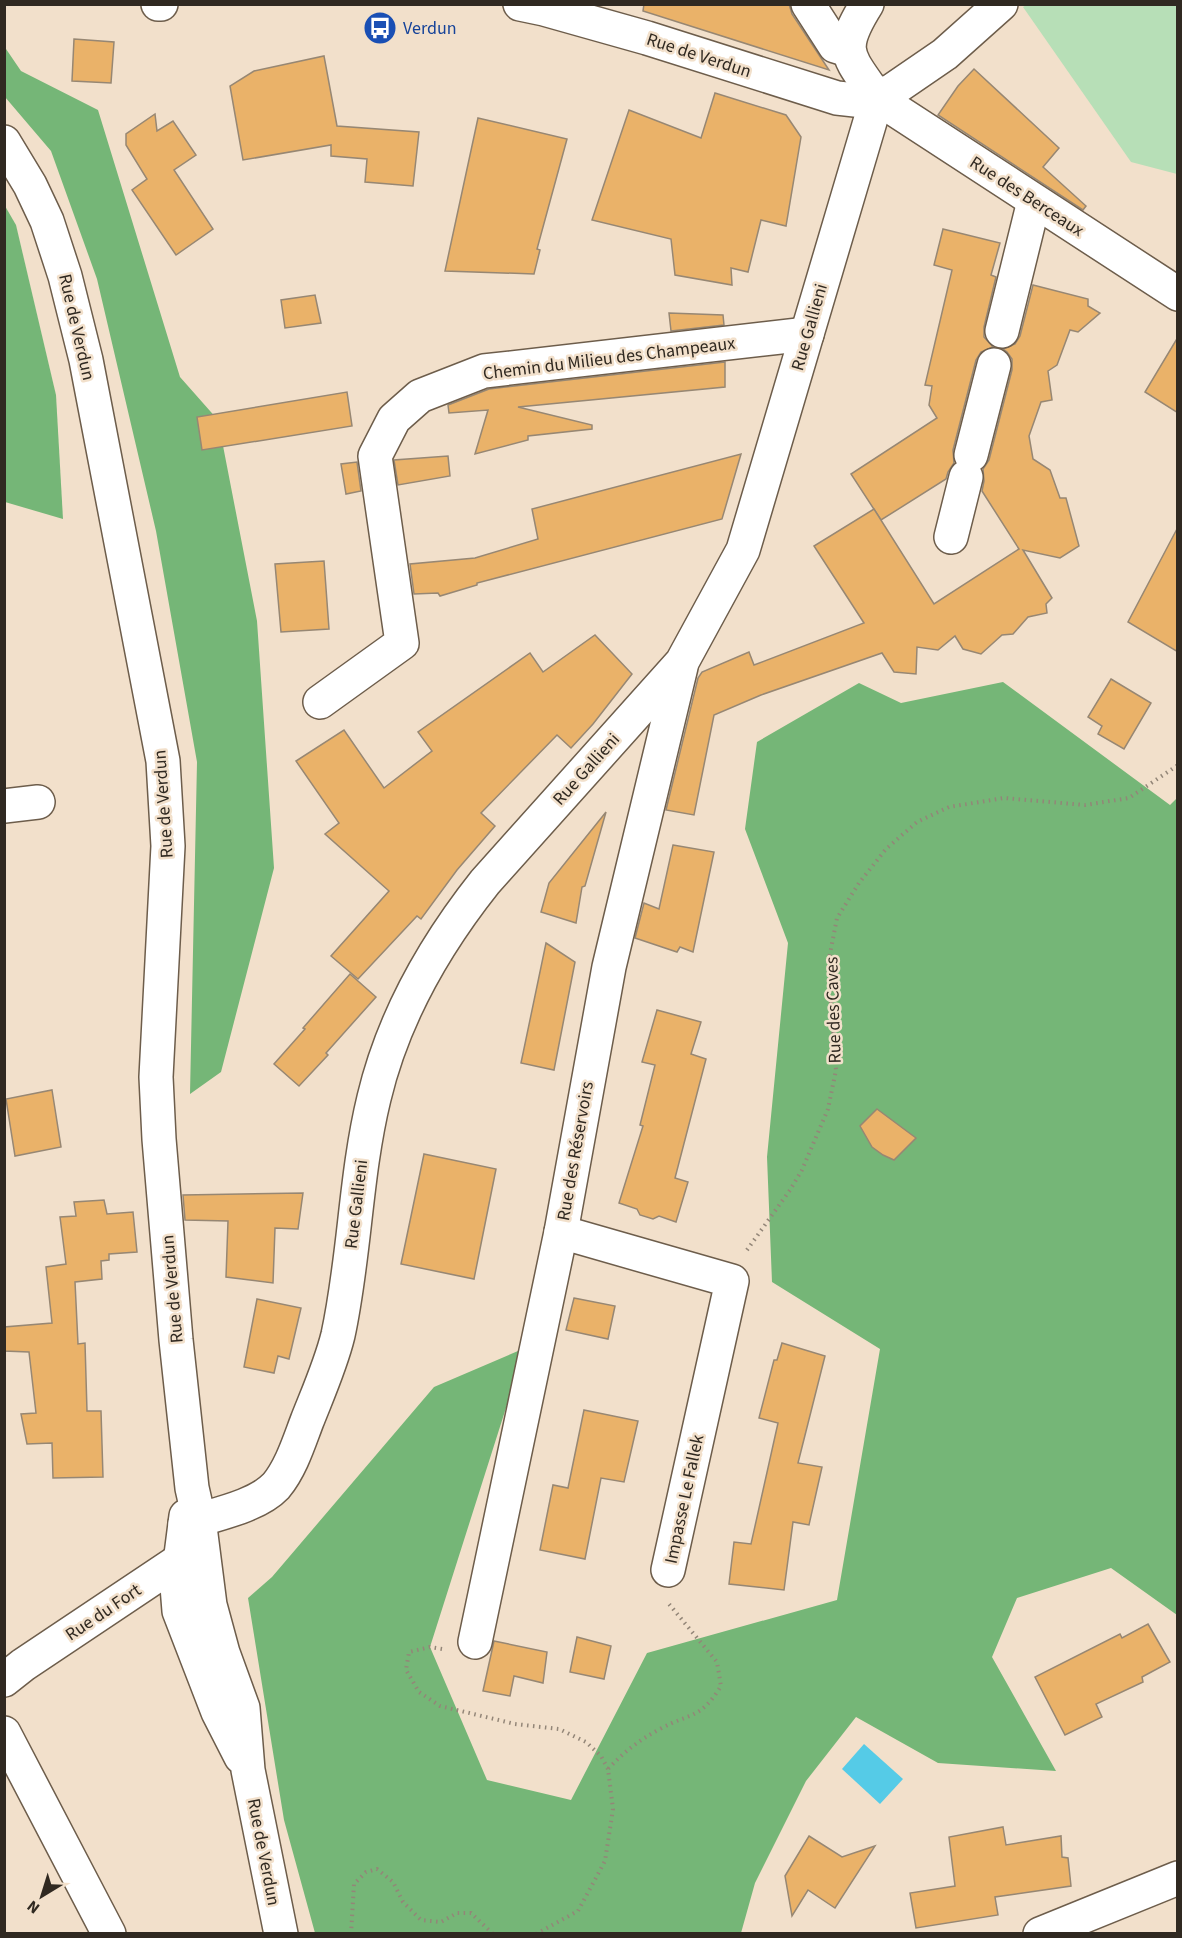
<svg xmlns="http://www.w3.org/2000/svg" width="1182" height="1938" font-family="'Source Sans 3',sans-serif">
  <rect width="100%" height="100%" fill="#f2e0cb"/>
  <polygon fill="#b7dfb7" points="1028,4 1177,5 1177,174 1131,162 1023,7"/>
  <g fill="#75b677">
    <polygon points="4,46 21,71 98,110 180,377 218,420 257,621 274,868 221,1072 190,1094 197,762 156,531 97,279 51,151 5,97"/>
    <polygon points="5,206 16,225 56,395 63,519 5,502"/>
    <polygon points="1003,682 1170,805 1177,798 1177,1615 1111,1568 1017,1598 992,1657 1056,1771 938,1763 856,1717 806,1781 755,1883 741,1933 315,1933 284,1820 248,1598 272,1577 434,1387 525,1348 430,1647 487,1780 571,1800 647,1653 837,1600 880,1349 772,1282 767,1157 788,943 745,829 757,742 859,683 901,703"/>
  </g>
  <polygon fill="#55cbe7" points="864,1744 903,1779 880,1804 842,1769"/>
  <g fill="#eab269" stroke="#978773" stroke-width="1.5">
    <polygon points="644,4 789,4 792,14 829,70 643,11"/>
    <polygon points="74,39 114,42 111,83 72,81"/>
    <polygon points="324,56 337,126 419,132 413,186 365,182 367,159 331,156 331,145 243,160 230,86 254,71"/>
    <polygon points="974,69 1059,148 1043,167 1086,206 1083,210 938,115 958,86"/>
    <polygon points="715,93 786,115 801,137 786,226 761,220 748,272 731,268 732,285 675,275 671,239 592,220 629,110 701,138"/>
    <polygon points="155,114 157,131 173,121 196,155 174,170 213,229 176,255 132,190 147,179 126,145 126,134"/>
    <polygon points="478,118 567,139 537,249 540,250 534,274 445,271"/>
    <polygon points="943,229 1000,243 991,275 996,277 984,327 984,337 993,347 981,352 976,360 953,450 954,463 948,472 946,479 881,520 851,474 937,418 929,405 932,386 925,385 952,270 934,265"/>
    <polygon points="1033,285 1088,299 1088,306 1100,313 1078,332 1070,330 1057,365 1048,371 1052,400 1041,402 1029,436 1033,459 1050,470 1060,498 1066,498 1079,546 1060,558 1023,550 1052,598 1046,604 1047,613 1028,617 1013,634 1002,635 981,654 963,649 955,636 938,650 917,647 916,674 894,672 882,653 761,695 714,715 694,815 666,810 698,678 702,672 749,652 754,665 864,623 814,546 874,509 934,604 1019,549 982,491 984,481 983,469 989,460 1012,370 1012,359 1007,352 1003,349 1015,344 1020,336"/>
    <polygon points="315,295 321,323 285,328 281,300"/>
    <polygon points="669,313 723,315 724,325 671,331"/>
    <polygon points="1178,337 1178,413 1145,392"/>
    <polygon points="725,362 725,387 518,407 592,425 592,429 528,436 528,440 475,454 488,410 449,413 448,405 489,389"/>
    <polygon points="347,392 352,426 202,450 197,417"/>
    <polygon points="741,454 722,519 477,583 477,585 440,596 438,593 414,594 410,564 475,558 538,539 532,509"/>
    <polygon points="448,456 450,476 398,485 394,460"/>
    <polygon points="357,462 361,491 346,494 341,464"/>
    <polygon points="1178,527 1178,652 1128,622"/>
    <polygon points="324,561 329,629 281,632 275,564"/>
    <polygon points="595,635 632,674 593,724 571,748 557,735 481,813 495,826 457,870 421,919 417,916 358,979 331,956 389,891 325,834 339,823 296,761 344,730 384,788 432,751 418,732 530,653 543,672"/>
    <polygon points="1111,679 1151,703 1124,749 1098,734 1102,726 1088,717"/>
    <polygon points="606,812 585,886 582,887 576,923 541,912 549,883"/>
    <polygon points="673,845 714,852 693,952 680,947 677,952 635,938 644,903 659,909"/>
    <polygon points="546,943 575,962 554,1070 521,1063"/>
    <polygon points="350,974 376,997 326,1053 328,1055 299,1086 274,1064 305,1029 303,1028"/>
    <polygon points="657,1010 701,1022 691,1054 706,1059 675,1178 688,1182 676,1222 659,1216 653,1219 640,1215 637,1209 619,1203 643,1126 640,1125 655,1065 642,1062"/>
    <polygon points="52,1090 61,1147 15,1156 6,1099"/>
    <polygon points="877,1109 916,1138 894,1160 883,1155 872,1147 860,1126"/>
    <polygon points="424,1154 496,1169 474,1279 401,1264"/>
    <polygon points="303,1193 298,1229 275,1228 273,1283 226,1277 228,1221 185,1220 183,1195"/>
    <polygon points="104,1200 107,1214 133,1212 137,1252 109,1254 109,1260 101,1261 102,1279 75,1282 78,1344 85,1343 87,1411 101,1411 103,1477 53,1478 52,1443 27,1444 21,1414 36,1413 29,1352 4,1351 4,1327 52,1323 46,1267 66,1264 60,1217 76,1216 74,1202"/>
    <polygon points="574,1298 615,1306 608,1339 566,1330"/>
    <polygon points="257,1299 301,1308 289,1359 278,1356 274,1373 244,1367"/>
    <polygon points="782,1343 825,1356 798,1463 822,1467 809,1525 793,1522 784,1590 729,1584 734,1542 751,1544 778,1423 759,1418 774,1360 777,1360"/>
    <polygon points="584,1410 638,1421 624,1482 601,1478 585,1559 540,1550 553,1485 568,1488"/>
    <polygon points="1148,1624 1170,1662 1142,1677 1143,1682 1096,1704 1102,1717 1065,1735 1035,1677 1120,1634 1122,1638"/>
    <polygon points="577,1637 611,1646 604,1679 570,1672"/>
    <polygon points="494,1641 547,1652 543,1683 514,1676 510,1696 483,1691"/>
    <polygon points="1003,1827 1006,1845 1061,1836 1062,1857 1068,1858 1071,1886 995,1897 998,1915 916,1928 910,1893 955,1886 949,1837"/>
    <polygon points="809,1836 842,1857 875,1846 835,1908 808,1890 792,1916 785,1876"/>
  </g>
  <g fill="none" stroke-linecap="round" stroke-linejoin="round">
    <g stroke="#6d5d4b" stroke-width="36">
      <g id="minor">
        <polyline points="808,4 835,46 848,50"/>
        <path d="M867 4C837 52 848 55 877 98L1178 294"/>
        <polyline points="1002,331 1034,201"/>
        <polyline points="971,455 994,365"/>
        <polyline points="951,537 966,477"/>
        <polyline points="320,702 402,643 375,456 394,419 420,396 484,371 807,334"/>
        <polyline points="4,806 38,802"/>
        <polyline points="561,1232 732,1281 668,1570"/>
        <path d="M185 1524C212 1515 256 1507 276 1486 291 1468 299 1442 307 1421 318 1393 331 1364 338 1335 355 1257 355 1176 374 1098 393 1018 435 945 485 882L682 662 743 550 877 98"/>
        <polyline points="475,1642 561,1232 609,967 681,667"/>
        <polyline points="4,1680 23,1665 198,1548"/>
        <polyline points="4,1733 109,1934"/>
        <polyline points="1040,1934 1178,1878"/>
      </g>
    </g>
    <g stroke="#6d5d4b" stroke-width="36">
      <g id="major">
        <polyline points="158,4 161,4"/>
        <polyline points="520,4 544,9 647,38 837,98 864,101 891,91 945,54 1001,4"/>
        <polyline points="4,142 30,185 47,221 65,276 86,360 163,761 168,846 156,1077 159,1139 176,1340 192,1488 199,1519 210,1605 223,1653 243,1708 248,1770 281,1934"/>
        <polyline points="186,1516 177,1586 179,1611 218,1712 241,1757"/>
      </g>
    </g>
    <g stroke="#938678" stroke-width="4" stroke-dasharray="1.5 4.5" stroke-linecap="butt">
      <polyline points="747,1250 790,1190 802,1170 828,1109 836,1070 828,964 837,918 859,883 886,849 917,822 949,807 1004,798 1085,805 1129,798 1178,765"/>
      <polyline points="442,1649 430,1647 409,1652 406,1670 419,1692 440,1706 515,1724 559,1729 586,1742 601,1756 608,1769"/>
      <polyline points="351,1934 354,1884 366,1872 377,1869 393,1882 403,1902 421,1920 441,1922 457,1913 471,1913 493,1934"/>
      <path d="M536 1934 578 1911 605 1861 613 1809 608 1769C624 1752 639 1740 660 1729 691 1712 700 1720 721 1686L717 1662 669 1604"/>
    </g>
    <use href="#minor" stroke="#fff" stroke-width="33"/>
    <use href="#major" stroke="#fff" stroke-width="33"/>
  </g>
  <defs>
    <g id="bus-disc" transform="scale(1.725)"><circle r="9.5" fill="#1a4fb4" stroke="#f2e0cb"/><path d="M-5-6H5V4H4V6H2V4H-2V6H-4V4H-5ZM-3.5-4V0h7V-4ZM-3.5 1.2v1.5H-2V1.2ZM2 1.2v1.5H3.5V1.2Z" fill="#fff"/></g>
  </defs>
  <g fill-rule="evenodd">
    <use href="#bus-disc" x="380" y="28"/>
  </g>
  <g text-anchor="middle" stroke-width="5" stroke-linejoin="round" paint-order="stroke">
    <g font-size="18" fill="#164399" stroke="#f2e0cb" text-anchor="start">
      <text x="403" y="34">Verdun</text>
    </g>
    <g font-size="18" fill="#302921" stroke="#f2e0cb">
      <text transform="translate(699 55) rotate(18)" y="6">Rue de Verdun</text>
      <text transform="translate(1027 196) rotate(33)" y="6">Rue des Berceaux</text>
      <text transform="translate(77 327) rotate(77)" y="6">Rue de Verdun</text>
      <text transform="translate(809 327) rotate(-74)" y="6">Rue Gallieni</text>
      <text transform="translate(609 358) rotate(-7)" y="6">Chemin du Milieu des Champeaux</text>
      <text transform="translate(586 769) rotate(-48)" y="6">Rue Gallieni</text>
      <text transform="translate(163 804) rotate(-94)" y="6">Rue de Verdun</text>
      <text transform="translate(833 1010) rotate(-92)" y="6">Rue des Caves</text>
      <text transform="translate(575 1151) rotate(-80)" y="6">Rue des Réservoirs</text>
      <text transform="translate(356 1204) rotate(-83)" y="6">Rue Gallieni</text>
      <text transform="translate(172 1289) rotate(-95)" y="6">Rue de Verdun</text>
      <text transform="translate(684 1499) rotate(-78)" y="6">Impasse Le Fallek</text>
      <text transform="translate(103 1612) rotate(-34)" y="6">Rue du Fort</text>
      <text transform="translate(264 1852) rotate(79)" y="6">Rue de Verdun</text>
    </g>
  </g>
  <rect width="1182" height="1938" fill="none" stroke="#302921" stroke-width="12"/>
  <g transform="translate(42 1896) rotate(218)" stroke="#f2e0cb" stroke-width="4.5" paint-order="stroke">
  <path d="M0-4.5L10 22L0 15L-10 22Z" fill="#302921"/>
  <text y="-9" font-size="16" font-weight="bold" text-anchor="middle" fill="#302921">N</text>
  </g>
</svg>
